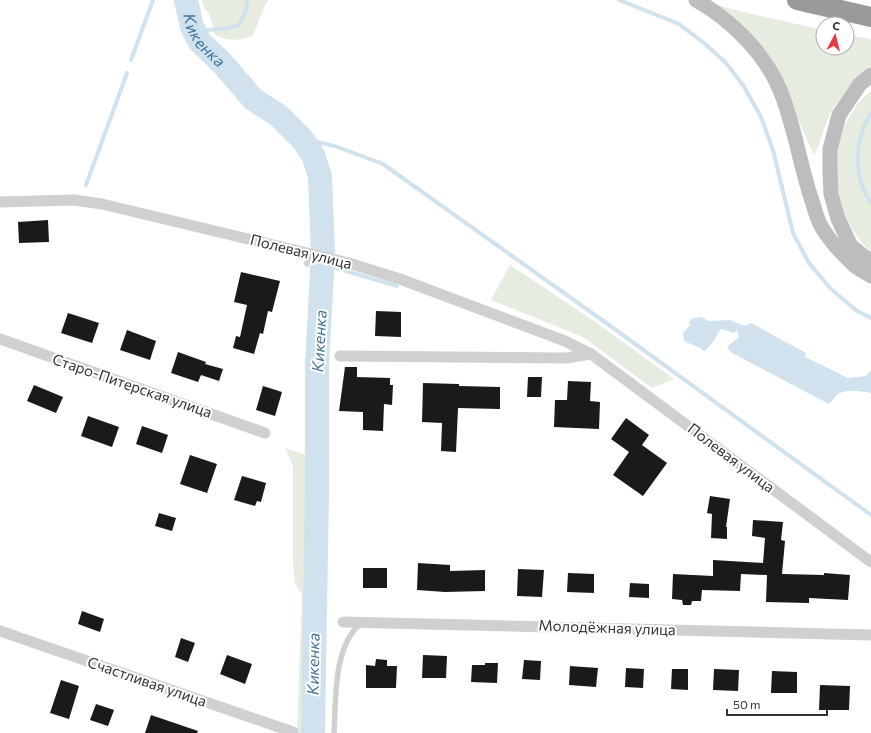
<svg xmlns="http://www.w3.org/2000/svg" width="871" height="733" font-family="Commissioner,sans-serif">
  <rect width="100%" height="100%" fill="#fff"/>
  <g fill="#e6ecdf">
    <path d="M202 0H269C261 9 259 25 252 36 239 41 227 41 215 35L209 13 204 8Z"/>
    <path d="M709 3 748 13 823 30V48H847V35L871 39V68C858 81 843 94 833 109 824 123 822 141 814 155L791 104Z"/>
    <polygon points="871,91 871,252 862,243 846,220 837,186 834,163 841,133 847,121 858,103"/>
    <polygon points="510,265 594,321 674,379 652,388 583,337 491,300"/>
    <polygon points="318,269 325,271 327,277 320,370 320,441 315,733 297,733 302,595 295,584 293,563 293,466 285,448 309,456 311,548 316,271"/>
  </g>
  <path fill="#cfe2ee" d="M701 317 709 321 730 320 744 326 751 323 806 353 805 357 848 378 866 376 871 370V393C861 391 847 389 838 394 834 397 833 401 829 404L732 353 727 347 739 337 737 330 734 333 721 329C716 336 711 347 704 351L700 348 684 341 683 333 690 325 689 323C690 317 696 318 701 317Z"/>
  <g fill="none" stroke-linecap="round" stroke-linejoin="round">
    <g stroke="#cfe2ee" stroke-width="4">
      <polyline points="619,0 679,24 704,43 726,63 743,85 761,117 773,150 793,233 809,263 830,288 857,311 871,318"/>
      <path d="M193 32C208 28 224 31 239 25L245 13 248 0"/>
      <polyline points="131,60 153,0"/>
      <path d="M871 113C854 138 853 178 871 203"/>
      <polyline points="302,139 335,146 383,164 609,325 871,515"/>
      <polyline points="86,185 127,73"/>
      <polyline points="323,264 397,286"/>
    </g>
    <path stroke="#cfe2ee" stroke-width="24" id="s1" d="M186 0 192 27 200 42 221 62 253 99 278 115 302 139 313 155 320 176 323 253 317 365V491L313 733"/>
  </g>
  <g fill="#1a1a1a">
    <polygon points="48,220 49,242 19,243 18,222"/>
    <polygon points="241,272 280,281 272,312 268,311 263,334 260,333 254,354 233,348 236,336 240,337 247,305 234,302"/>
    <polygon points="376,311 401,312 401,337 375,336"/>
    <polygon points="68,313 99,323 92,343 61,333"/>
    <polygon points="127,330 156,341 150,360 120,350"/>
    <polygon points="178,352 206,362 205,364 223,369 219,381 201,375 198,382 171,373"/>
    <polygon points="345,367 357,367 357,377 390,378 390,385 393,385 392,405 384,404 383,431 363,430 363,412 339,411"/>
    <polygon points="528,377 542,377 541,397 527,397"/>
    <polygon points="568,381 591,382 590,401 600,402 599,429 554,427 555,400 567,400"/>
    <polygon points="423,383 459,384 459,386 500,387 500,409 458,408 456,452 441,451 442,423 422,422"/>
    <polygon points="34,385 63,397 56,413 27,401"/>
    <polygon points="263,386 282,392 275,416 256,410"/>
    <polygon points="88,416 119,427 112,447 81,436"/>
    <polygon points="626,418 649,435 642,445 667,463 643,496 613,475 629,452 611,439"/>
    <polygon points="142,426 168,435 162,453 136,444"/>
    <polygon points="190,455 217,464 207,493 180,484"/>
    <polygon points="242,476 266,483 261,502 257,501 255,506 234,500"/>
    <polygon points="710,496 730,499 726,527 727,527 727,539 711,538 712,514 707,513"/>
    <polygon points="159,513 176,518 172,531 155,526"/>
    <polygon points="753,520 783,522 781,540 785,541 782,574 824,575 824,573 850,575 848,600 809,598 809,603 766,602 767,575 741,574 740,591 702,590 701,601 692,601 691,605 683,605 682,600 672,599 673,574 713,576 713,560 763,563 765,538 752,536"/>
    <polygon points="418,563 450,565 450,571 485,570 485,591 445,592 417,590"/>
    <rect x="363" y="568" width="24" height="20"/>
    <polygon points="518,569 544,570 542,597 517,596"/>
    <polygon points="568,573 594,574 594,593 567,592"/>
    <polygon points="630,583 649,584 649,598 629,597"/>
    <polygon points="82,611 104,619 100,632 78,624"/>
    <polygon points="181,638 195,643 188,662 175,657"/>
    <polygon points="227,655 252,664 245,684 220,674"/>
    <polygon points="423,655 447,656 446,678 422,678"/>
    <polygon points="376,659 387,660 387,666 397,666 396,688 366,688 366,665 375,666"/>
    <polygon points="524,660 541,661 540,680 522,679"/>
    <polygon points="485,663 498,663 497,683 471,682 472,665 485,665"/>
    <polygon points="570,666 598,668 596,687 569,685"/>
    <polygon points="626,668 644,669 643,688 625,687"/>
    <polygon points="672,669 688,669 688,690 671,689"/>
    <polygon points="714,669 739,670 738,691 713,690"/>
    <polygon points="772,671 797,672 797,693 771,693"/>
    <polygon points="61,680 79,686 69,719 50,713"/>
    <polygon points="820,685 850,686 849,710 819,710"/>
    <polygon points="96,704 114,710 108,726 90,720"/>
    <polygon points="151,715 198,731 197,733 145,733"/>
  </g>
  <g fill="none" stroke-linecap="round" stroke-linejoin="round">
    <g stroke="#d0d0d0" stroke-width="5.5">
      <polyline points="307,264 308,253"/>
      <path d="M334 733C336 700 333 646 361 623"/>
    </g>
    <g stroke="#d0d0d0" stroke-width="11">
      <polyline points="0,202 74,200 102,204 349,263 400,279 565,341 591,354 871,562"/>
      <polyline points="0,339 265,433"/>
      <polyline points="340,356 566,358 591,354"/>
      <polyline points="343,622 871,635"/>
      <polyline points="0,631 293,732"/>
    </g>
    <g stroke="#bdbdbd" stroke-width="15">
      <path d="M696 0C731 20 764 52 780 90 795 126 800 167 813 204 815 211 817 218 820 224 827 238 844 256 855 266 860 270 866 273 871 276"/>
      <polyline points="871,75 860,84 839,115 830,149 830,172 831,194 838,219 851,246 871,262"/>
    </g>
    <polyline stroke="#9a9a9a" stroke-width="20" points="797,0 871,17"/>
  </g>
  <g text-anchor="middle" stroke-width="4" stroke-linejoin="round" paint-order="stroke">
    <g font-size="15" fill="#333" stroke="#fff">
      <text transform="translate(301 252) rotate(14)" y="5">Полевая улица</text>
      <text transform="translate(132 386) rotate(19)" y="5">Старо-Питерская улица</text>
      <text transform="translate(731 458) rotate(37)" y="5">Полевая улица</text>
      <text transform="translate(607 628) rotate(2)" y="5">Молодёжная улица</text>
      <text transform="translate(147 682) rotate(19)" y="5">Счастливая улица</text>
    </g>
    <g font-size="16" font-style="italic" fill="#3f7597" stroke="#fff">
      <text dy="6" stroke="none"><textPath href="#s1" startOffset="45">Кикенка</textPath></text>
      <text transform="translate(319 341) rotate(-87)" y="6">Кикенка</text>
      <text transform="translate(313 664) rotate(-89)" y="6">Кикенка</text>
    </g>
  </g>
  <g transform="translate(835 36) rotate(7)"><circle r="19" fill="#ffffff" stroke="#adadad"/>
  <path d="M0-3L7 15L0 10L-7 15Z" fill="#e63946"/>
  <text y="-6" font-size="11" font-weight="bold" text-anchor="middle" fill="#333333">С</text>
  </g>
  <path d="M727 709v6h100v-6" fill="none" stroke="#333333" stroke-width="2"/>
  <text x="733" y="709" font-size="12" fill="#333333" stroke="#ffffff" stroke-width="3" paint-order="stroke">50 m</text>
</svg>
